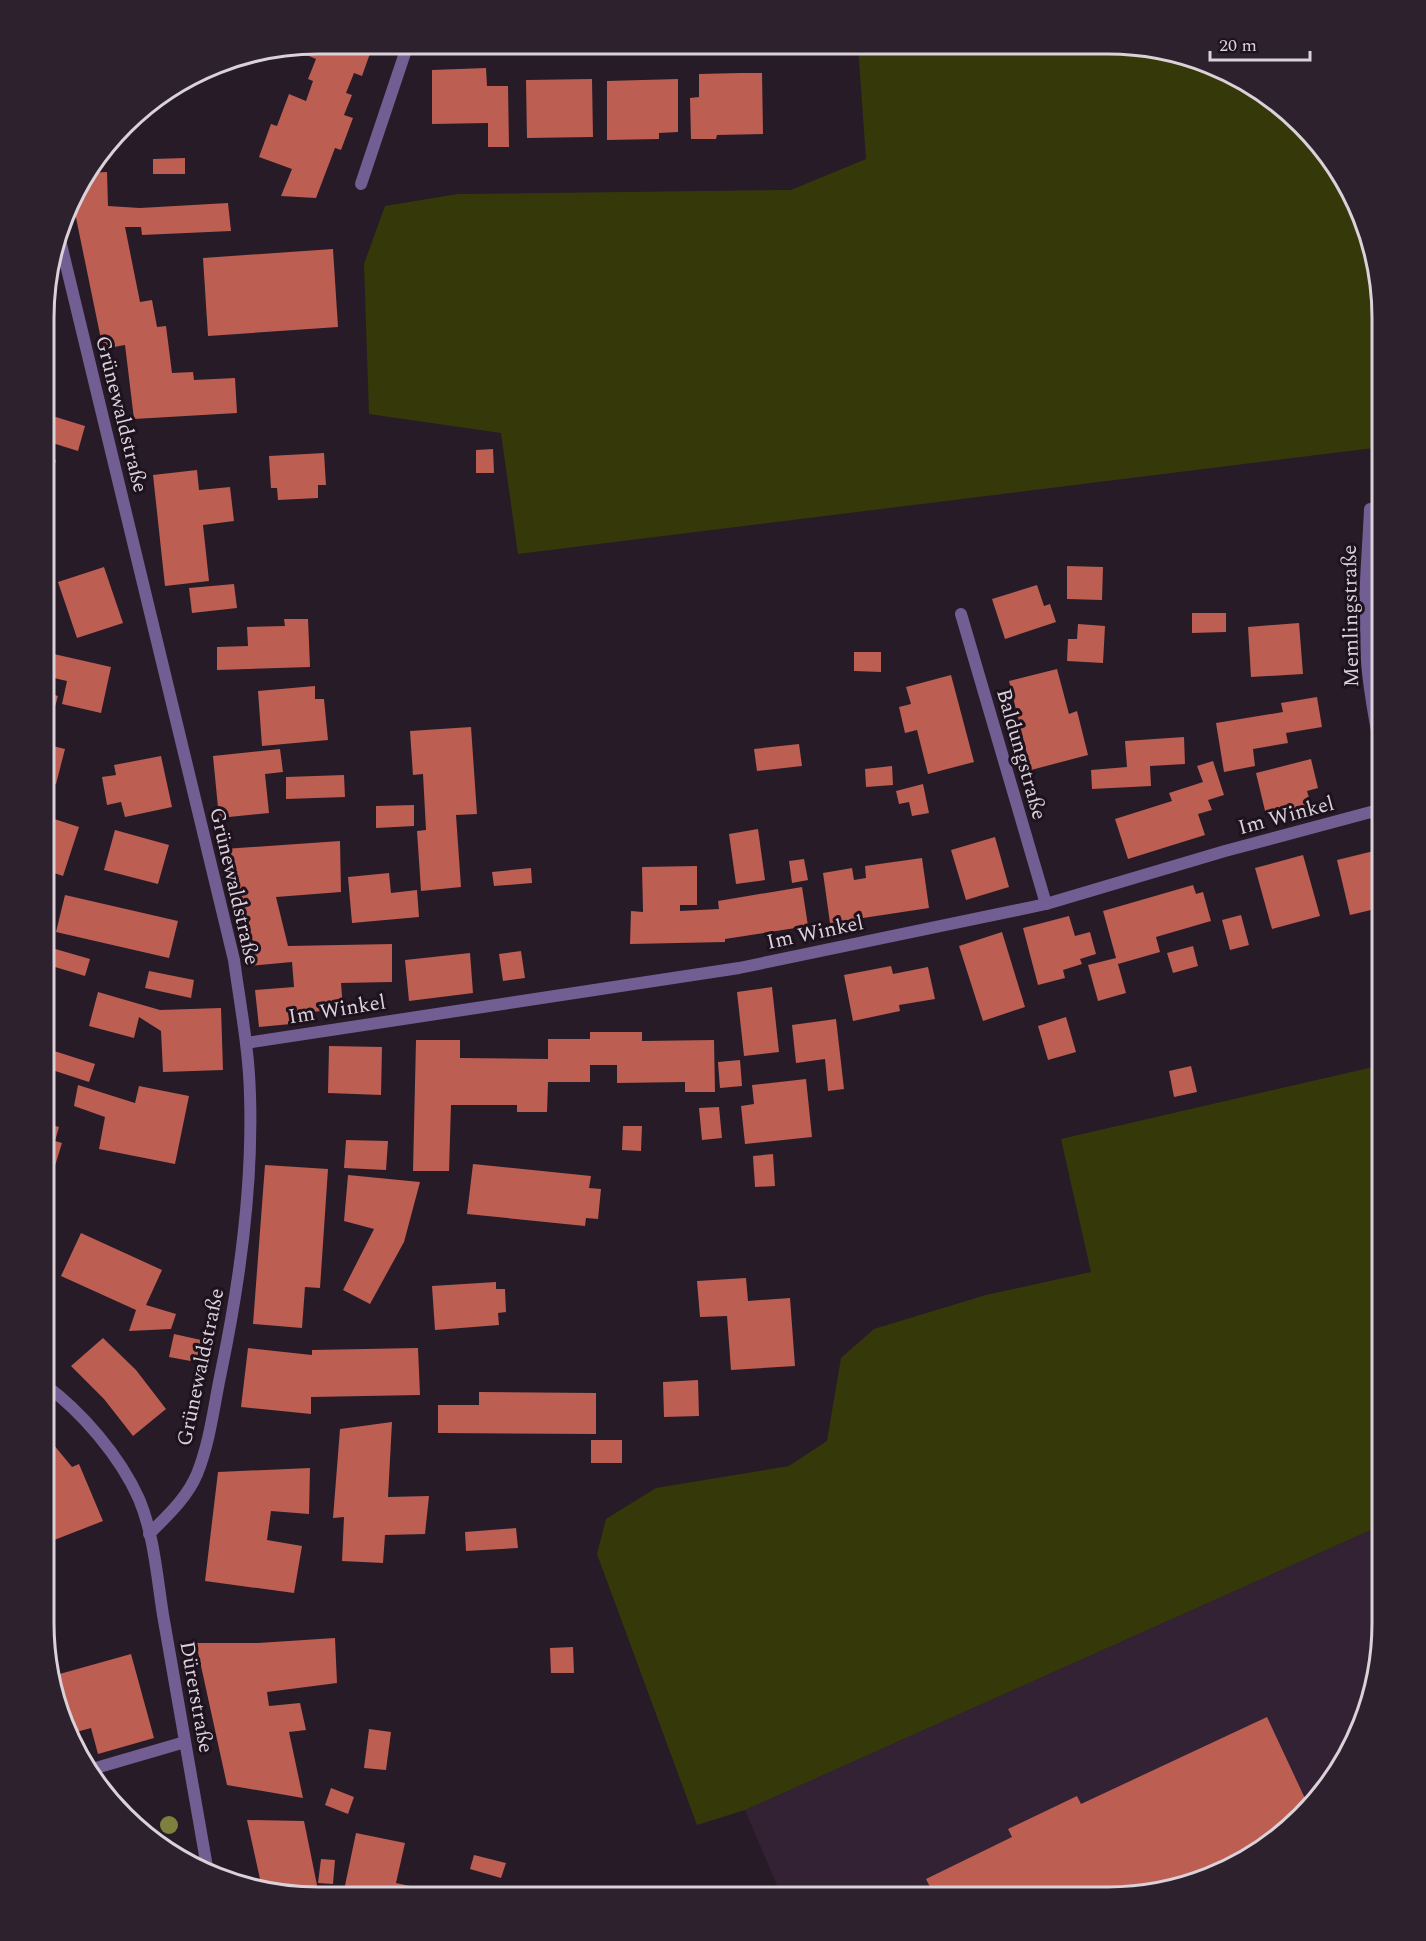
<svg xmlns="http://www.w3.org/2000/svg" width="1426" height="1941" font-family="Spectral,serif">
  <rect width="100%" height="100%" fill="#271b27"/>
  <polygon fill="#323" points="1382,1525 1382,1642 1368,1712 1336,1775 1289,1829 1230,1869 1109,1897 782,1897 745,1810"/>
  <g fill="#35390a">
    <polygon points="858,45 1145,46 1214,65 1275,100 1354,196 1382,317 1382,447 518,554 501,433 369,414 364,264 385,206 458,194 791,190 866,159"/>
    <polygon points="1382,1065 1382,1525 745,1810 697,1825 597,1554 606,1519 656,1488 789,1466 827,1441 841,1358 874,1329 986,1295 1091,1272 1061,1139"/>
  </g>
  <g fill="#bc5e52">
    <polygon points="318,44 379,44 378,47 373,45 362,76 354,73 346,93 352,95 344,115 353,118 341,150 335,148 316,198 281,196 292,169 259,157 271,124 277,126 289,94 306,101 313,81 308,79 316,59 295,50 296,47"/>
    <polygon points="486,68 487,86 508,86 509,147 488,147 488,123 432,124 432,70"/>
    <polygon points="740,73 762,73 763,134 717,135 716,139 691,139 690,98 699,97 699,74"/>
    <polygon points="592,79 593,137 527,138 526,80"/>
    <polygon points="678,79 678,132 659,133 659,139 607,140 607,81"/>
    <polygon points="185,158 185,174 153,174 153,159"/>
    <polygon points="107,172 108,206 140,208 228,203 231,231 142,235 141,227 125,227 140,302 152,300 157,327 166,326 172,373 193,372 194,380 235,378 237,413 134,419 125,345 103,349 74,208 73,200 80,181 87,173"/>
    <polygon points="333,249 338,327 208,336 203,258"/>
    <polygon points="46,414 85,426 78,451 46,441"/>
    <polygon points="493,449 494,473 476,473 476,450"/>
    <polygon points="324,453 326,485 318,485 318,498 278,500 277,488 271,488 269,456"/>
    <polygon points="46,458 56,460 46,501"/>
    <polygon points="197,470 199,490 230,487 234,521 203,525 209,581 165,586 153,475"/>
    <polygon points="1067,566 1103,567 1102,600 1067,599"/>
    <polygon points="104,567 123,623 77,638 58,582"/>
    <polygon points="234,584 237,608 192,613 189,588"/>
    <polygon points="1037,585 1044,606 1050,604 1056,622 1005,639 992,599"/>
    <polygon points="1192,613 1226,613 1226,632 1192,633"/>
    <polygon points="284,619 308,619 310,667 217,670 217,647 248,646 247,627 285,626"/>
    <polygon points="1299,623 1303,674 1251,677 1248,627"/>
    <polygon points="1078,624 1105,626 1103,663 1067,661 1068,639 1077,639"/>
    <polygon points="45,652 111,667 101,713 62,704 67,681 45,676"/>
    <polygon points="854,652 881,652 881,672 854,671"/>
    <polygon points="1057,669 1069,714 1077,711 1088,755 1031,770 1009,681"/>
    <polygon points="951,675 974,762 928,774 917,730 905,733 899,707 911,704 906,687"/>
    <polygon points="315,686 315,699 324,699 328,740 262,746 258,691"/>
    <polygon points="45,692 58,696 46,738 45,738"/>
    <polygon points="1317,697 1322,727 1286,733 1288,743 1253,749 1255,766 1224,772 1216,723 1283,712 1281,703"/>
    <polygon points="471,727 477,814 456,815 461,887 421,891 417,831 426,830 423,774 413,775 410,731"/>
    <polygon points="1184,737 1185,764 1150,766 1151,786 1092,789 1091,770 1127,767 1125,741"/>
    <polygon points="45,744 65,749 56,784 45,781"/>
    <polygon points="799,744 802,766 757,771 754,749"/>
    <polygon points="280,749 283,772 265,774 269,813 219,818 213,756"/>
    <polygon points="161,756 172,807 125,817 121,802 107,805 102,777 116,775 114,765"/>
    <polygon points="1311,759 1318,788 1307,791 1311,805 1266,815 1256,773"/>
    <polygon points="1213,761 1224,795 1208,800 1212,810 1198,814 1205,835 1128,859 1115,819 1172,801 1169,793 1203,782 1197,766"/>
    <polygon points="892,766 893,785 866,787 865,769"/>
    <polygon points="344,775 345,797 286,799 286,777"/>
    <polygon points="923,784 929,813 912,816 909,802 899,804 896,791"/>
    <polygon points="414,805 414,826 376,828 376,806"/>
    <polygon points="45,816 79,827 63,876 45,870"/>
    <polygon points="758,829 765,880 736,884 729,834"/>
    <polygon points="115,830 169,845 158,884 104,870"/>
    <polygon points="995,837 1009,887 966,900 951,850"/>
    <polygon points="340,841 341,892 276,897 288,946 392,944 392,982 341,983 343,1009 311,1012 312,1022 259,1027 255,990 294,987 292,962 248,966 225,876 224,849"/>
    <polygon points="1382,849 1382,926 1375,928 1371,910 1350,915 1337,860"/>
    <polygon points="1303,855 1320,916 1272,929 1255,868"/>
    <polygon points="922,858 929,908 830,923 823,873 852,868 854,880 866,878 865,866"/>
    <polygon points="804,859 808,880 792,883 789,861"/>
    <polygon points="697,866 697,905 680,905 680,911 719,909 718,901 802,887 808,926 725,939 725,942 630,944 631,911 643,912 642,867"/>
    <polygon points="531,868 532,883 494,886 492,872"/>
    <polygon points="389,873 391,893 417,890 419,917 352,923 348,877"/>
    <polygon points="1193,885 1196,894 1203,892 1211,921 1156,937 1160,952 1118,964 1126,993 1098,1001 1088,965 1116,958 1103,911"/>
    <polygon points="65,895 178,921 169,958 56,932"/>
    <polygon points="1241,915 1249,945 1230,950 1222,920"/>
    <polygon points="1069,916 1075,936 1090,932 1096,954 1080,959 1082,964 1063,970 1065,978 1038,985 1023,928"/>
    <polygon points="1002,932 1025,1007 983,1021 959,946"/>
    <polygon points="45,946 90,959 85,976 45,964"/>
    <polygon points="1193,946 1198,966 1173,973 1167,953"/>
    <polygon points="521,951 525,978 503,981 499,954"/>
    <polygon points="470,953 473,993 409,1001 405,960"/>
    <polygon points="891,966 893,974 928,967 935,999 899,1005 900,1011 853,1021 844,975"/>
    <polygon points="149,971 194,980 191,998 145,988"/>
    <polygon points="772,987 779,1052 744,1056 737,992"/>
    <polygon points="98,992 160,1010 221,1008 223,1070 163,1072 161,1031 139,1017 134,1038 89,1026"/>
    <polygon points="1066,1017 1076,1052 1048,1060 1038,1026"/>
    <polygon points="836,1019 844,1089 828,1091 825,1059 796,1063 792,1025"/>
    <polygon points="590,1032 642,1032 642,1041 714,1040 715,1092 685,1092 685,1082 617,1083 617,1065 590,1065 590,1082 548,1082 547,1112 517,1112 517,1105 451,1105 449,1171 413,1171 416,1040 460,1040 460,1058 548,1059 548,1039 590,1039"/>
    <polygon points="329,1046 382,1047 381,1095 328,1093"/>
    <polygon points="51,1050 95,1064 89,1082 46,1068"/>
    <polygon points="740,1060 742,1086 720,1088 718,1062"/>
    <polygon points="1191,1066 1197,1092 1174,1097 1169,1071"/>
    <polygon points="806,1079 812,1137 745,1144 741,1106 754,1104 752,1085"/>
    <polygon points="78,1085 135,1103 139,1086 189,1096 175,1164 99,1149 105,1117 74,1106"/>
    <polygon points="719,1107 722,1138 702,1140 699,1108"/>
    <polygon points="44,1123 59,1127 55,1141 62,1143 45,1198"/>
    <polygon points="623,1126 642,1126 641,1151 622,1150"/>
    <polygon points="346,1140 388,1141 386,1170 344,1168"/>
    <polygon points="773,1154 775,1186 755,1187 753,1156"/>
    <polygon points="473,1164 591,1176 589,1188 601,1189 598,1219 586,1218 585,1226 467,1214"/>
    <polygon points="265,1165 328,1169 320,1288 305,1287 302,1328 253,1324"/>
    <polygon points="348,1175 420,1182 404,1242 370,1304 343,1290 374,1229 344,1221"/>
    <polygon points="81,1233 162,1270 146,1305 176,1314 171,1329 129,1331 136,1310 61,1276"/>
    <polygon points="746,1278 748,1301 790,1298 795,1366 731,1370 727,1316 700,1317 697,1281"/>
    <polygon points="496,1282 496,1289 505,1289 506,1312 498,1313 499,1325 435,1330 432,1286"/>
    <polygon points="174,1334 201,1340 196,1362 169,1357"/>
    <polygon points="103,1338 136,1370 166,1409 133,1436 104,1399 71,1366"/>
    <polygon points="248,1348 312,1355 312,1350 418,1348 420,1395 311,1397 311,1414 241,1407"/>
    <polygon points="698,1380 699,1416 664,1417 663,1382"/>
    <polygon points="479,1392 596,1393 596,1434 438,1433 438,1405 479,1405"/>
    <polygon points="392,1422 388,1497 429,1496 425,1534 385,1535 383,1563 342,1561 344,1517 333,1518 340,1429"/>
    <polygon points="44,1433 72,1467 79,1464 103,1521 44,1544"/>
    <rect x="591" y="1440" width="31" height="23"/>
    <polygon points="310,1468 309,1514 271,1511 267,1540 302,1546 294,1593 205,1581 218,1472"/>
    <polygon points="516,1528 518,1548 466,1551 465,1532"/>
    <polygon points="335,1638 337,1683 267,1692 269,1706 300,1703 306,1730 289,1732 303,1798 227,1785 196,1643 258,1643"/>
    <polygon points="573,1647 574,1673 551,1673 550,1648"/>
    <polygon points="131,1654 154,1738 98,1754 91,1728 69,1734 56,1675"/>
    <polygon points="1267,1717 1309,1807 1289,1829 1244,1860 1219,1872 1109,1897 935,1897 926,1879 1012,1837 1008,1829 1077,1796 1081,1804"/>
    <polygon points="369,1729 391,1732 386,1770 364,1768"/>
    <polygon points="331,1788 354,1797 348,1814 325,1805"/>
    <polygon points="247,1820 304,1821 319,1895 282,1895 262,1888"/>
    <polygon points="356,1833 405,1843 396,1883 419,1888 417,1896 343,1895"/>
    <polygon points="474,1855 506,1863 501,1878 470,1869"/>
    <polygon points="321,1859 335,1860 333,1884 318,1883"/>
  </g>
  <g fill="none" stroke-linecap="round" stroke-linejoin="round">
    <g stroke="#725e92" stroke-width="12">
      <polyline points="361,184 408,44"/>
      <path d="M60 240 234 960C240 1004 249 1050 250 1095 253 1188 240 1281 221 1372 214 1405 210 1442 197 1474 187 1498 167 1516 149 1534"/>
      <path d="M1370 509C1368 555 1363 602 1366 648 1368 685 1375 721 1382 757"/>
      <polyline points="961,614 1046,904"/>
      <polyline points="246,1043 739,968 1046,904 1225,851 1382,809"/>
      <path d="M44 1384C81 1411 120 1456 139 1499 154 1535 157 1577 163 1615 178 1699 192 1783 207 1867"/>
      <polyline points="89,1770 185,1742"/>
    </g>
  </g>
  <circle fill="#7e803e" cx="169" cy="1825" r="9"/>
  <g text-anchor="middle" stroke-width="6" stroke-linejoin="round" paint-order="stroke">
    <g font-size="21" fill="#dad1d9" stroke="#1d121d">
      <text transform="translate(122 414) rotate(76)" y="7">Grünewaldstraße</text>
      <text transform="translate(1350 616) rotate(-91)" y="7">Memlingstraße</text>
      <text transform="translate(1022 754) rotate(74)" y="7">Baldungstraße</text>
      <text transform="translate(1286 815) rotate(-15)" y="7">Im Winkel</text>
      <text transform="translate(235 886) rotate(77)" y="7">Grünewaldstraße</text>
      <text transform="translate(815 932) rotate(-12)" y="7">Im Winkel</text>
      <text transform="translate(337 1009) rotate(-9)" y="7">Im Winkel</text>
      <text transform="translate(200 1367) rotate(-78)" y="7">Grünewaldstraße</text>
      <text transform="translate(197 1697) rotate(80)" y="7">Dürerstraße</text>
    </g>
  </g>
  <path d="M0 0H1426V1941H0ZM318 54H1108A264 264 0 0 1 1372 318V1623A264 264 0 0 1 1108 1887H318A264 264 0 0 1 54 1623V318A264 264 0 0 1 318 54Z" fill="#2c212c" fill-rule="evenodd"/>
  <path fill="none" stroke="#dad1d9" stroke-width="3" d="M318 54H1108A264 264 0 0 1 1372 318V1623A264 264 0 0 1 1108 1887H318A264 264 0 0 1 54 1623V318A264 264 0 0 1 318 54Z"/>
  <path d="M1210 51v9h100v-9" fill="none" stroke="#dad1d9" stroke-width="3"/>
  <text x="1219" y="51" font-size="18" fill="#dad1d9" stroke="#1d121d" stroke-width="4.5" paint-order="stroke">20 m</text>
</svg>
